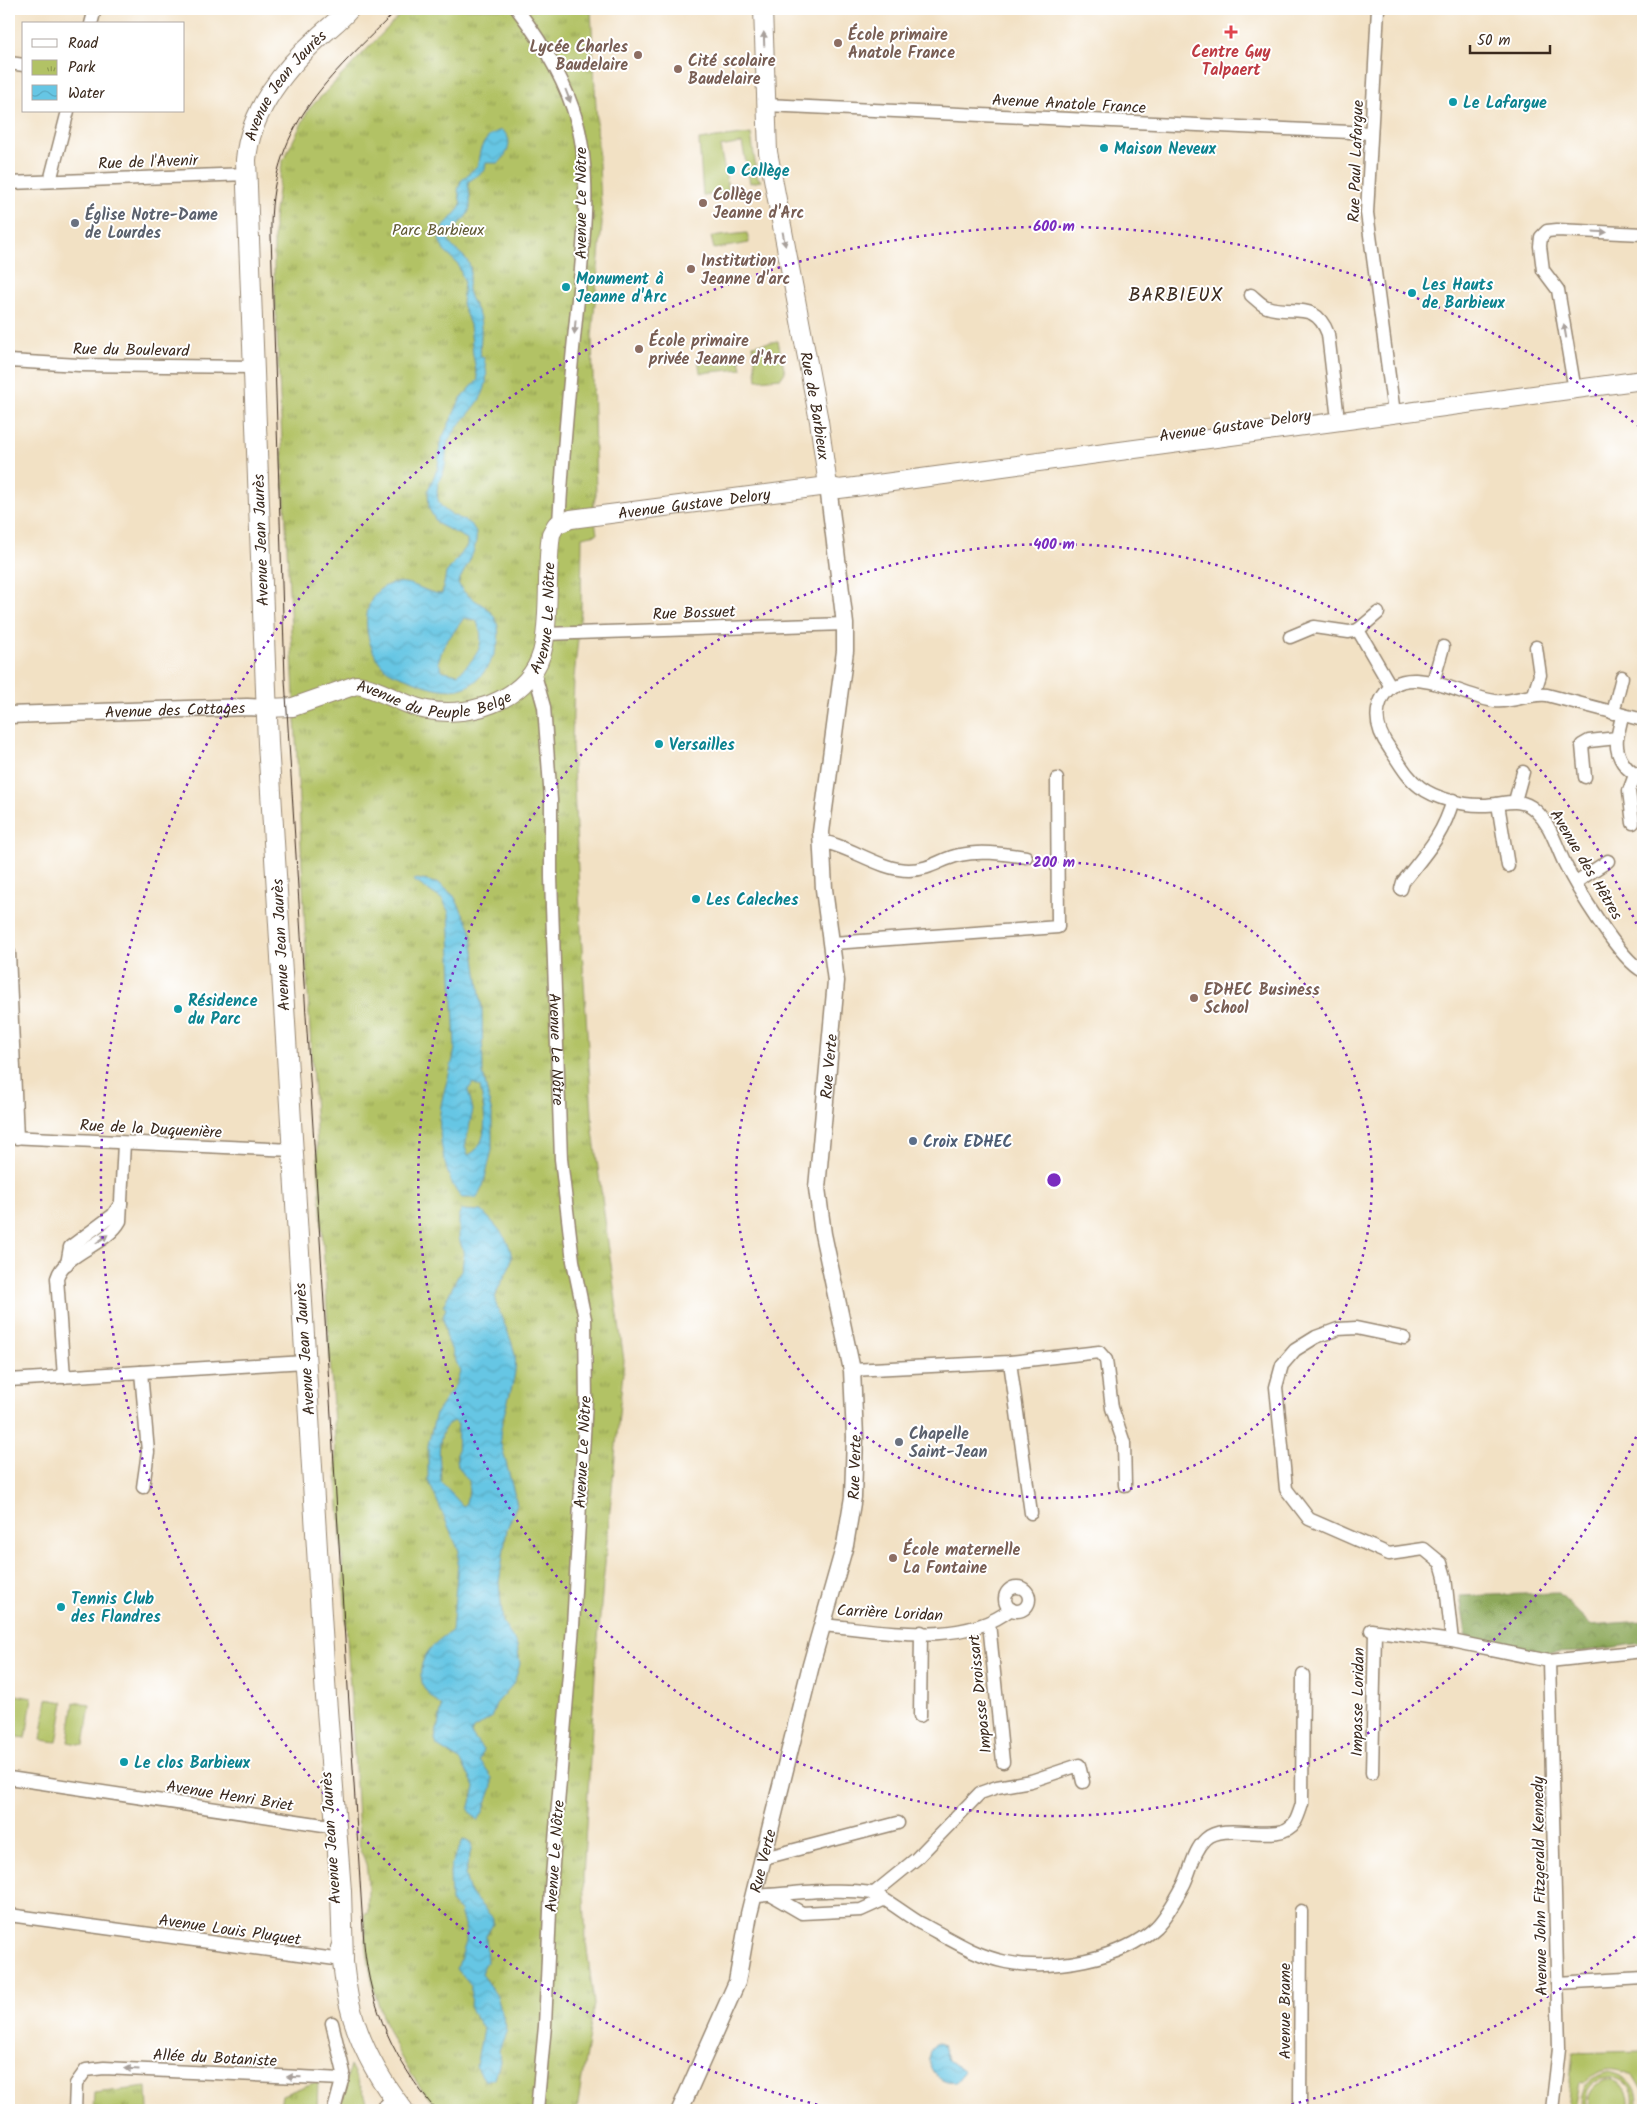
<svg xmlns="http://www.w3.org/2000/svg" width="1652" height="2119" font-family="Kalam,sans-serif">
  <defs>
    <pattern id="forest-crowns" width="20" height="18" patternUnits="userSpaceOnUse" patternTransform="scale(1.25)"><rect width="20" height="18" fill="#8da85a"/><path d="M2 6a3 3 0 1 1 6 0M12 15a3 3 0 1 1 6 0" fill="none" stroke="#74894a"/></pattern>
    <pattern id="park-tufts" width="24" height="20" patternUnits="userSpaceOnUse" patternTransform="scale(1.25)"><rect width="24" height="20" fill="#b2c265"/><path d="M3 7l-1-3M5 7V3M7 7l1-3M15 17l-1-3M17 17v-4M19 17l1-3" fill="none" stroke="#929e53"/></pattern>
    <pattern id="water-waves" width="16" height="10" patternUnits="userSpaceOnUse" patternTransform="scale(1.25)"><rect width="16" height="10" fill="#66c6e4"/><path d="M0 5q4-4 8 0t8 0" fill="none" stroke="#59aac3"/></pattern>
  </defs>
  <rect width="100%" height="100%" fill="#fff"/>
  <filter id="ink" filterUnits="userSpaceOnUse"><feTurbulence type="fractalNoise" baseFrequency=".02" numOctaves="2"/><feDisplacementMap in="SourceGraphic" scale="10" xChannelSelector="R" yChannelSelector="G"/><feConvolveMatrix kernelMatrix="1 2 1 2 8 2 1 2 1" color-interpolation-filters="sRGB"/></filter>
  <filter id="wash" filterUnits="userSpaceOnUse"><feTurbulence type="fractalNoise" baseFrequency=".0096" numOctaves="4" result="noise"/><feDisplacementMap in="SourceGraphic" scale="20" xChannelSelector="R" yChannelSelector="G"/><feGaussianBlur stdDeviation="1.12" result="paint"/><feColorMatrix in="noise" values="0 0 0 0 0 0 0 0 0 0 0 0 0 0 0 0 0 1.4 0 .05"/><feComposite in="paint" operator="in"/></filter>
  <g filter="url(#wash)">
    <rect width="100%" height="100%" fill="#f2e1c4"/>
    <g fill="#b2c265" stroke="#767642">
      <polygon points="751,134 757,176 761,181 750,183 742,143 720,147 729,192 703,196 699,140"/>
      <polygon points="747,233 749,243 714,249 711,237"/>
      <polygon points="778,341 785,372 781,378 757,380 753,345"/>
      <polygon points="738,349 742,369 700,373 698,356"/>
      <polygon points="16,1695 32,1698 26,1738 10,1736"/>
      <polygon points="47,1699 64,1702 57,1742 41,1740"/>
      <polygon points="74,1702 90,1705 84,1745 68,1742"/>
      <path d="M1643 2051V2090L1634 2075C1611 2068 1601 2065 1583 2084L1579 2083 1574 2110H1567L1573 2053Z"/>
      <polygon points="350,2066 365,2095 369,2110 338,2110"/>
      <path d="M1608 2072C1628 2076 1642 2089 1637 2110H1632C1648 2070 1574 2065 1586 2110H1581C1577 2090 1589 2076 1608 2072Z"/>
      <path d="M1605 2080C1622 2080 1634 2093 1629 2110H1589C1584 2096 1592 2085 1605 2080Z"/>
    </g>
    <polygon fill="url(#forest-crowns)" stroke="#64693c" points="1558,1593 1591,1625 1643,1621 1643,1643 1579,1652 1533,1654 1467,1640 1460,1596"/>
    <g fill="url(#park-tufts)" stroke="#767642">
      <path d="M406 9H591L602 223 592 337 596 494 593 507 597 534 582 537 581 610 574 677 572 746 581 932 593 1131 624 1361 596 1659 583 1876 586 1941 594 2004 577 2110H439C387 2052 367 1989 364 1913L368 1912C367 1895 371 1865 360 1851L309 1014 274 271V219L282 163 309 109Z"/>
      <polygon points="318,2081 317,2110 279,2110 282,2095"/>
      <polygon points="147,2087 148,2110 93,2110 94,2093"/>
    </g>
    <g fill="url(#water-waves)" stroke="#507881" fill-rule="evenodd">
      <path d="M501 130C515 138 508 154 499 163H486L485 170 468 182C469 193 473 206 467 215 461 224 452 227 448 238 450 250 465 253 469 264 473 274 467 281 468 290 470 301 478 309 480 319 483 333 479 345 481 358L483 356C497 398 467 409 449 440 445 448 447 458 445 466 444 473 439 478 438 484 430 526 481 510 476 541 474 556 464 570 458 583 466 602 491 602 497 623 502 640 495 655 486 669 466 700 436 690 408 679 401 676 389 673 384 667 362 646 356 590 395 583 413 580 426 594 442 594L446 573 467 546V539L438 524 429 509 428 490 438 467 440 443 461 398 478 380 473 355 470 325 462 304 464 281 458 264 444 251 439 240 443 227 459 209 461 204 458 190 461 181 478 165C479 148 484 136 501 130ZM464 618 476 620C488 644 476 658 458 674L443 671 438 662 444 645Z"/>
      <path d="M418 879 440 884 454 896 471 929 482 1009 483 1073 492 1114V1150L483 1186 477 1198H462C445 1182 438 1136 440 1113 442 1091 452 1070 455 1048L449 913 443 900 413 880ZM473 1083 480 1087C484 1107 492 1145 468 1155L465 1147 473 1110 468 1090Z"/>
      <path d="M462 1210 482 1211C494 1224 517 1244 510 1265 506 1277 496 1287 495 1301 501 1319 512 1337 515 1356 519 1380 500 1414 500 1440L517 1504 507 1529 499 1583 503 1623 517 1645 520 1664 514 1683 496 1704 491 1718 473 1729 471 1734 483 1750 480 1761 492 1778V1787L483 1812 478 1821 469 1810 475 1787 461 1761 437 1746 435 1739 442 1707C435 1700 424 1692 422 1682 416 1658 434 1642 452 1631L459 1551 428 1480V1445L436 1413 456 1384 460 1371 447 1339 443 1317 446 1308 443 1306 462 1268 464 1253 459 1239V1214ZM453 1421 458 1424 457 1459 458 1466 468 1481 469 1493 465 1505 463 1506 441 1482C441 1464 433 1431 453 1421Z"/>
      <polygon points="463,1840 468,1841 472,1846 465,1875 470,1893 493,1918 493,1924 486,1936 487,1962 481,1974 497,1996 507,2030 499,2050 500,2062 495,2078 485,2081 476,2066 483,2029 470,2009 471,1986 457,1969 466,1942 466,1932 460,1911 451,1902 450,1872 451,1865"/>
      <path d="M937 2043 944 2046 948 2060 964 2072 956 2082C935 2087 918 2055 937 2043Z"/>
    </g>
  </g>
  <g filter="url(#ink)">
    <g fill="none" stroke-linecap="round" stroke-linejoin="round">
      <g stroke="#968671" stroke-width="15">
        <g id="minor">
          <path d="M517 9C542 42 566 82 577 122 593 182 582 257 576 319 569 387 563 455 559 523"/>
          <polyline points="1378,9 1367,213 1394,413"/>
          <polyline points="91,24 95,9"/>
          <polyline points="9,63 24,65"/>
          <polyline points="766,105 1371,133"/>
          <polyline points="50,181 68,111"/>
          <polyline points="9,183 247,174"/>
          <path d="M1251 295C1256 299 1261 305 1267 307 1292 316 1315 299 1328 334L1337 411"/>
          <polyline points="9,361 79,365 253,367"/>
          <polyline points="1573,379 1558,290 1543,270 1540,246 1541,237 1547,231 1557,230 1643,234"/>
          <polyline points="1358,630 1378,613"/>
          <polyline points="545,634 845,624"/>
          <polyline points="1290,637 1314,627 1349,632 1358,630 1391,687"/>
          <path id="s1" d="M534 671 544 707 551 800V878L561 1159 573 1261 585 1319 586 1401 573 1626 551 1888 545 2026 537 2110"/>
          <polyline points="1433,682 1443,647"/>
          <polyline points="1534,694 1540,675 1536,647"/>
          <polyline points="1613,713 1622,677"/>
          <path d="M1643 720 1547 695C1529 693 1513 703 1495 701 1463 698 1402 656 1381 700 1373 718 1379 734 1390 749 1399 762 1407 778 1420 787 1436 799 1462 805 1481 805 1501 806 1519 795 1535 810 1551 825 1555 843 1564 862 1576 887 1620 960 1643 971"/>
          <path d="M1617 738C1615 756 1626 773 1643 777"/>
          <polyline points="1585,777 1582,745 1589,741 1617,738 1622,716"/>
          <polyline points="1515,801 1523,772"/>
          <polyline points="1498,804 1508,866"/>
          <polyline points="1633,823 1629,791 1635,775"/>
          <path d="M821 841C850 846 880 870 909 870 931 870 942 858 960 855 981 850 1005 854 1026 857"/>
          <polyline points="1576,882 1608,861"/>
          <path d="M1401 889 1403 882C1425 854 1443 836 1453 800"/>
          <polyline points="833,943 1058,927 1057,779"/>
          <polyline points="9,953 17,1138"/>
          <polyline points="9,1137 292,1150"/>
          <polyline points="67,1264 70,1247 113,1215 121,1203"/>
          <polyline points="1404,1338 1356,1328 1338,1329 1316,1337 1295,1350 1282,1365 1276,1387 1282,1446 1286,1489 1309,1519 1389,1554 1424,1549 1441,1563 1445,1577 1452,1641"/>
          <polyline points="1010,1362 1031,1513"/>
          <polyline points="852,1370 1010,1362 1099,1352 1106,1360 1112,1408 1124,1443 1125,1485"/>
          <polyline points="141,1372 148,1452 143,1487"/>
          <path d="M64 1377 57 1278C64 1253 107 1245 120 1221L124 1143"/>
          <polyline points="9,1380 305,1362"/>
          <circle cx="1017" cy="1599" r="12"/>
          <polyline points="989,1623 1003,1762"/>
          <path d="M823 1625C880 1630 963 1648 1011 1609"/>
          <polyline points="1371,1630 1452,1641 1549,1661 1643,1651"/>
          <polyline points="1549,1661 1559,2048 1552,2110"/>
          <polyline points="920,1716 921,1632"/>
          <polyline points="1372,1773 1375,1632"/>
          <polyline points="9,1778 337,1827"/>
          <polyline points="764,1858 898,1823"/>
          <polyline points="873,1894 916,1859 980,1793 997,1787 1031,1781 1079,1765 1083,1782"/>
          <polyline points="771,1895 802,1913 861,1910 883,1900"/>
          <path d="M754 1896C791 1894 836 1887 872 1893 881 1895 909 1917 920 1923 947 1937 975 1956 1006 1962 1051 1971 1121 1960 1156 1927 1166 1917 1176 1899 1183 1886 1191 1871 1193 1851 1206 1839 1226 1820 1280 1846 1295 1822 1298 1817 1300 1810 1302 1804L1303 1675"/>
          <polyline points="9,1915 343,1960"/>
          <polyline points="1557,1983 1643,1978"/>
          <polyline points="332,2023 344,2073 334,2110"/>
          <polyline points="75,2110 76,2084 86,2070 104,2068 343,2079"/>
          <polyline points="380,2110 394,2098"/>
          <polyline points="1300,2110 1301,1911"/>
        </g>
      </g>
      <g stroke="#968671" stroke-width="19">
        <g id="tertiary">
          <path id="s2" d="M9 715 247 707 266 708"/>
          <path id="s3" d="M680 2110 737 1982 749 1914 811 1665 845 1545 853 1497 855 1437 852 1370 823 1234 817 1188 836 981 824 889 821 832 845 651V624L828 486"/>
        </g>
      </g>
      <g stroke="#968671" stroke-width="20">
        <g id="secondary">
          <path id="s4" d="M763 9 768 152 819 421 828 486"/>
          <path id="s5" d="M266 708 293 707 356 685C377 687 404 706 427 710 474 719 535 697 544 644 550 608 546 570 551 534L556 525 571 519 828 486 839 489 855 487 1643 380"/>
        </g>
      </g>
      <g stroke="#968671" stroke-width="22">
        <g id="primary">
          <path d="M341 1948C344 1966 345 1985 349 2002 358 2042 378 2078 403 2110"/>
          <path id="s6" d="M343 1960 341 1891 326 1697 268 743 246 160C250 110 285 68 321 35 331 26 341 19 349 9"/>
        </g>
      </g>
      <use href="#minor" stroke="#fff" stroke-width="12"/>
      <use href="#tertiary" stroke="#fff" stroke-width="16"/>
      <use href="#secondary" stroke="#fff" stroke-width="18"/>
      <use href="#primary" stroke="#fff" stroke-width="20"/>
      <path stroke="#3b2a1e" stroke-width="1" d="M398 9C327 80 269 126 271 235L285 679 364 1944C370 2008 395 2062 436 2110"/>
    </g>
    <defs><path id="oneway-solid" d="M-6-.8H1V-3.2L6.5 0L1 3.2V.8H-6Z" transform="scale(1.25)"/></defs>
    <g fill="#a79f9a">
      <use href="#oneway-solid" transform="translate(764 39) rotate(-92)"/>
      <use href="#oneway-solid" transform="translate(568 96) rotate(69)"/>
      <use href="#oneway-solid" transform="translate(1600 232) rotate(3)"/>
      <use href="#oneway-solid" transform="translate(784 239) rotate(79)"/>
      <use href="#oneway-solid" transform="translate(575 327) rotate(95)"/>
      <use href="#oneway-solid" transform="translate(1565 331) rotate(-100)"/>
      <use href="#oneway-solid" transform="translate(102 1239) rotate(-36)"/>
      <use href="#oneway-solid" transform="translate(132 2069) rotate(-177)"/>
      <use href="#oneway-solid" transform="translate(294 2077) rotate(-178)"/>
    </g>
  </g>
  <g fill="none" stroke="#7b2cbf" stroke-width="2.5" stroke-dasharray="2.5 5">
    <circle cx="1054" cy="1180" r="318"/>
    <path d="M1642 1423A636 636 0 1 1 1642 937"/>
    <path d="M1641 1932A954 954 0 0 1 1269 2110M839 2110A954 954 0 1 1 1641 428"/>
  </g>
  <path fill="#e0444e" stroke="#fff" stroke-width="2" d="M1228.5 24.5h5v5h5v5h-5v5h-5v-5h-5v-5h5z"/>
  <g fill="#8d6e63" stroke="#fff" stroke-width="2">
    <circle cx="838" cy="43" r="5"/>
    <circle cx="638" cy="55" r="5"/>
    <circle cx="678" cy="69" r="5"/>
    <circle cx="703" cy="203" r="5"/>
    <circle cx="691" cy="269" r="5"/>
    <circle cx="639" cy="349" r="5"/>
    <circle cx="1194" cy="998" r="5"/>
    <circle cx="893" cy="1558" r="5"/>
  </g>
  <g fill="#0f9aa8" stroke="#fff" stroke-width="2">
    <circle cx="1453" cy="102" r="5"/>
    <circle cx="1104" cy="148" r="5"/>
    <circle cx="731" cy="170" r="5"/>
    <circle cx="566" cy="287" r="5"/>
    <circle cx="1412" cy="293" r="5"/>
    <circle cx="659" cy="744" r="5"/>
    <circle cx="696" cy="899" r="5"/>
    <circle cx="178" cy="1009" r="5"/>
    <circle cx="61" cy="1607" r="5"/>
    <circle cx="124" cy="1762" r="5"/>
  </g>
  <g fill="#6b7280" stroke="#fff" stroke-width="2">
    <circle cx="75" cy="223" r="5"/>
    <circle cx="899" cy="1442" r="5"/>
  </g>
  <circle fill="#5c6f8a" stroke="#fff" stroke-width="2" cx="913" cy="1141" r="5"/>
  <g text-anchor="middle" stroke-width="4" stroke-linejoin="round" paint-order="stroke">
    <g font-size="16" font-weight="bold" fill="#785e54" stroke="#fff" text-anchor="start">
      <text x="848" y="40">École primaire<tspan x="848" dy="18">Anatole France</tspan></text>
      <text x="628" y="52" text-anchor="end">Lycée Charles<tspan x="628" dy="18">Baudelaire</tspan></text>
      <text x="688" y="66">Cité scolaire<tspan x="688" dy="18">Baudelaire</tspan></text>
      <text x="713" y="200">Collège<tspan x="713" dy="18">Jeanne d'Arc</tspan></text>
      <text x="701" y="266">Institution<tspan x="701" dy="18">Jeanne d'arc</tspan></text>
      <text x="649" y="346">École primaire<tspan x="649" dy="18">privée Jeanne d'Arc</tspan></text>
      <text x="1204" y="995">EDHEC Business<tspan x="1204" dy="18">School</tspan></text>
      <text x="903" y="1555">École maternelle<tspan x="903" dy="18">La Fontaine</tspan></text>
    </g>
    <g font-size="16" font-weight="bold" fill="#be3a42" stroke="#fff">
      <text x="1231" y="57">Centre Guy<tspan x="1231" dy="18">Talpaert</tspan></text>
    </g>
    <g font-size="16" fill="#3b2a1e" stroke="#fff">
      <text dy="6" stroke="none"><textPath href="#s6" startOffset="1889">Avenue Jean Jaurès</textPath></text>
      <text transform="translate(1069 103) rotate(3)" y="6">Avenue Anatole France</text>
      <text transform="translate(148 161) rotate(-2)" y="6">Rue de l'Avenir</text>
      <text transform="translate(1355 161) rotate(-88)" y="6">Rue Paul Lafargue</text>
      <text transform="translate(580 203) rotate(-90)" y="6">Avenue Le Nôtre</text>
      <text transform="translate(131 349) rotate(1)" y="6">Rue du Boulevard</text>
      <text dy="6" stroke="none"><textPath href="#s4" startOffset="401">Rue de Barbieux</textPath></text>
      <text transform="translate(1235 425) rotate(-8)" y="6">Avenue Gustave Delory</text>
      <text dy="6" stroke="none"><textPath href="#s5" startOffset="579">Avenue Gustave Delory</textPath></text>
      <text transform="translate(260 540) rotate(-92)" y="6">Avenue Jean Jaurès</text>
      <text transform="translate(694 612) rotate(-2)" y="6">Rue Bossuet</text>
      <text dy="6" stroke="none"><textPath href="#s5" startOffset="344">Avenue Le Nôtre</textPath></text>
      <text dy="6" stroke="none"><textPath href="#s5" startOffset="175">Avenue du Peuple Belge</textPath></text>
      <text dy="6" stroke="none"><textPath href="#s2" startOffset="166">Avenue des Cottages</textPath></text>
      <text transform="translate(1587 864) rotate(59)" y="6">Avenue des Hêtres</text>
      <text transform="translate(280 945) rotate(-93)" y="6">Avenue Jean Jaurès</text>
      <text dy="6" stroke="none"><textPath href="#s1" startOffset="380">Avenue Le Nôtre</textPath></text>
      <text dy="6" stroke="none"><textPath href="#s3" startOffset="1074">Rue Verte</textPath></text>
      <text transform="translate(151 1128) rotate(3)" y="6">Rue de la Duquenière</text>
      <text transform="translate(304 1349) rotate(-94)" y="6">Avenue Jean Jaurès</text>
      <text transform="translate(582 1452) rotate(-87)" y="6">Avenue Le Nôtre</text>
      <text dy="6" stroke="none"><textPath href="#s3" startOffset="669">Rue Verte</textPath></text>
      <text transform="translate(890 1612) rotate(3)" y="6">Carrière Loridan</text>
      <text transform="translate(979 1694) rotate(-96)" y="6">Impasse Droissart</text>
      <text transform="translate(1357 1702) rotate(-89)" y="6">Impasse Loridan</text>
      <text transform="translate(230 1795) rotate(9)" y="6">Avenue Henri Briet</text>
      <text transform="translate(330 1838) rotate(-94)" y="6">Avenue Jean Jaurès</text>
      <text transform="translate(554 1856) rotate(-86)" y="6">Avenue Le Nôtre</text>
      <text dy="6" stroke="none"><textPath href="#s3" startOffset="264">Rue Verte</textPath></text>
      <text transform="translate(1539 1886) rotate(-91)" y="6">Avenue John Fitzgerald Kennedy</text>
      <text transform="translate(230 1929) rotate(8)" y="6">Avenue Louis Pluquet</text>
      <text transform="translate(1284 2011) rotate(-90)" y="6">Avenue Brame</text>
      <text transform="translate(215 2057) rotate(3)" y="6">Allée du Botaniste</text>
    </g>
    <g font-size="16" font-weight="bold" fill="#0d838f" stroke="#fff" text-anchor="start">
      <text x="1463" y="108">Le Lafargue</text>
      <text x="1114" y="154">Maison Neveux</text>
      <text x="741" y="176">Collège</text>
      <text x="576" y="284">Monument à<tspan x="576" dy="18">Jeanne d'Arc</tspan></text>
      <text x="1422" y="290">Les Hauts<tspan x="1422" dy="18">de Barbieux</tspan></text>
      <text x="669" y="750">Versailles</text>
      <text x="706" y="905">Les Caleches</text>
      <text x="188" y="1006">Résidence<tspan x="188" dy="18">du Parc</tspan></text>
      <text x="71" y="1604">Tennis Club<tspan x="71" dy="18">des Flandres</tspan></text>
      <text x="134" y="1768">Le clos Barbieux</text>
    </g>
    <g font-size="16" font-weight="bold" fill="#5b616d" stroke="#fff" text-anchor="start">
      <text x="85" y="220">Église Notre-Dame<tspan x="85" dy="18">de Lourdes</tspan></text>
      <text x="909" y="1439">Chapelle<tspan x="909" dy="18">Saint-Jean</tspan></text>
    </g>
    <g font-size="16" fill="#5f5833" stroke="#fff">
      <text x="438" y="235">Parc Barbieux</text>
    </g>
    <g font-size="16" font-weight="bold" fill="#4e5e75" stroke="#fff" text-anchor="start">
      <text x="923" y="1147">Croix EDHEC</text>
    </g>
    <g font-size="19" letter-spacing="1" fill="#3b2a1e" stroke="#fff">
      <text x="1176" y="301">BARBIEUX</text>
    </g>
  </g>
  <circle cx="1054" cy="1180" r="8" fill="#7b2cbf" stroke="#fff" stroke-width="2.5"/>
  <g font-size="15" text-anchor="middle" font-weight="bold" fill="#7b2cbf" stroke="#fff" stroke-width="4" stroke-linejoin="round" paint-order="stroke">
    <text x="1054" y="231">600 m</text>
    <text x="1054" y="549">400 m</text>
    <text x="1054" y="867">200 m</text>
  </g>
  <rect width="1652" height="2119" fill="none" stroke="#fff" stroke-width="30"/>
  <rect x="22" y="22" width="162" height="90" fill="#ffffff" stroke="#b1aaa5"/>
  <rect x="32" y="39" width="25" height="8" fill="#ffffff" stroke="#b1aaa5"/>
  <text x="68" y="48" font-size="15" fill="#3b2a1e">Road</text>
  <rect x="32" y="60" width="25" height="15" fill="url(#park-tufts)" stroke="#b1aaa5"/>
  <text x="68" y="72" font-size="15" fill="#3b2a1e">Park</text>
  <rect x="32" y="85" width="25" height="15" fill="url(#water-waves)" stroke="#b1aaa5"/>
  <text x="68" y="98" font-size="15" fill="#3b2a1e">Water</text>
  <path d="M1470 45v8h80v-8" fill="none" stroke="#3b2a1e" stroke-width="2.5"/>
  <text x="1477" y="45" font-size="15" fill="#3b2a1e" stroke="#ffffff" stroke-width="4" paint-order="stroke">50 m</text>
</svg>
